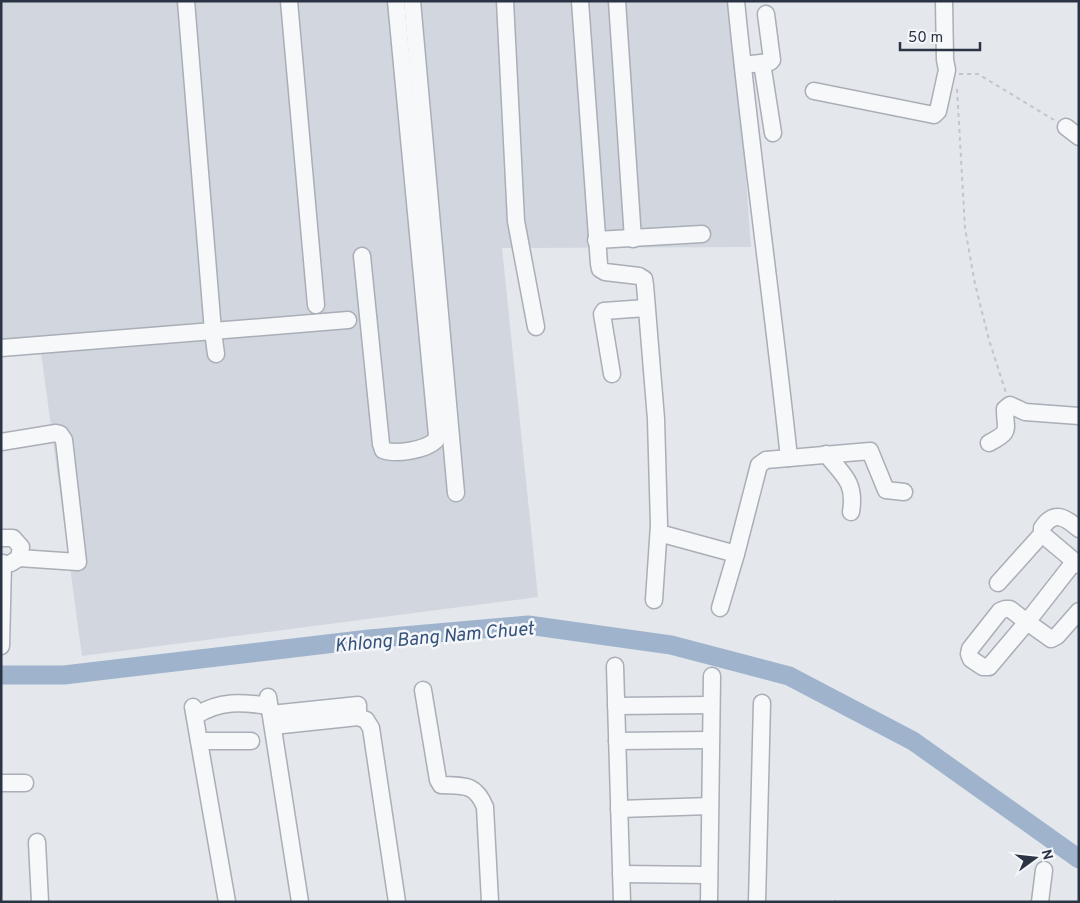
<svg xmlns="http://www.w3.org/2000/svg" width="1080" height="903" font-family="Overpass,sans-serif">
  <rect width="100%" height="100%" fill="#e4e7ec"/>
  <polygon fill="#d2d6de" points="1,1 733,1 751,247 502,248 538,597 82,656 40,345 1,350"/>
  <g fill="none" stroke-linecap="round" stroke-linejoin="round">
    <polyline stroke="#9fb4cc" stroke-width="19" points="1,675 64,675 369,639 528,625 671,645 789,676 913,741 1079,859"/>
    <g stroke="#a9aeb7" stroke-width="19">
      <g id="minor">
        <polyline points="289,1 316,305"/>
        <polyline points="412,1 456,493"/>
        <polyline points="505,1 516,221 536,327"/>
        <polyline points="580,1 599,264 600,269 605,272 639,276 644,279 645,285 656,419 659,525 654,600"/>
        <polyline points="617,1 633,239"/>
        <path d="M736 1C751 154 773 306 789 458"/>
        <polyline points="762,63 773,133"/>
        <polyline points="743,65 770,62 772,60 766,14"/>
        <polyline points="814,91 934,115 938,111 947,70 945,60 944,1"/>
        <polyline points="1066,127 1079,137"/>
        <polyline points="596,240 702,234"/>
        <path d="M362 256 381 444 383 450C396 455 426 450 436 440L437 435 396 1"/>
        <polyline points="1,348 213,331 186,1"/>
        <polyline points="216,354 213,331 348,320"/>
        <polyline points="612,374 602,314 604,311 646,308"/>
        <polyline points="1,442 56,433 60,434 64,440 78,562 19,558"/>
        <path d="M989 443C1012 431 1005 431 1005 409L1010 405 1025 412 1079 416"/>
        <path d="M826 454C843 475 856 482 851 512"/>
        <polyline points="659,533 736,554 759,465 766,460 870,451 886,490 904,492"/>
        <polyline points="1042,534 1079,565"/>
        <polyline points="1,538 13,538 21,547 19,558 11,563"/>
        <polyline points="1074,562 1027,622 1051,639 1057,636 1079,611"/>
        <path d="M998 583 1042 534V528C1054 510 1065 517 1079 529"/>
        <polyline points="720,608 736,554"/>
        <polygon points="1005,609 1010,609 1027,622 989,667 983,667 971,659 969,654 970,649 1000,611"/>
        <polyline points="1,646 3,563"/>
        <polyline points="615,666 622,902"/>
        <path d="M423 690 438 780 441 785C464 786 475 783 485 807L490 902"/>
        <polyline points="268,697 300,902"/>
        <polyline points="616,706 711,705"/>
        <polyline points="193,707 227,902"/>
        <polyline points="271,714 358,705 358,717"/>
        <path d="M195 716C220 700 242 702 269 706"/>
        <polyline points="273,726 358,717 366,720 371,728 397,902"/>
        <polyline points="199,741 251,741"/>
        <polyline points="617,741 710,740"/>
        <polyline points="1,783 25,783"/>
        <polyline points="619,809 710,806"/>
        <polyline points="37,842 40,902"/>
        <polyline points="621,874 709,875"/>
        <polyline points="709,902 712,676"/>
        <polyline points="757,902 762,703"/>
        <polyline points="1040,902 1044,870"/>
      </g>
    </g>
    <g stroke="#c2c5cb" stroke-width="2" stroke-dasharray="4 4" stroke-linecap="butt">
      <polyline points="959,74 978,74 1054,120"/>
      <polyline points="957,89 965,228 975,284 989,340 1006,393"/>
      <polyline points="835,902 835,900"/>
    </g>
    <use href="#minor" stroke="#f7f8fa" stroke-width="16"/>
  </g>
  <g text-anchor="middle" stroke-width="5" stroke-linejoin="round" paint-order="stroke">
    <g font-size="19" font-style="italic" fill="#34527a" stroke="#f4f6f9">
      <text transform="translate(434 636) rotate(-5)" y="7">Khlong Bang Nam Chuet</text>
    </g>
  </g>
  <rect width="1080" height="903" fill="none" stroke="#2b3445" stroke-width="5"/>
  <g transform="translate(1035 858) rotate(75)" stroke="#f4f6f9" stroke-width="4" paint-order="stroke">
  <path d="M0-4L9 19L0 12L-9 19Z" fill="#2b3445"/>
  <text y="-8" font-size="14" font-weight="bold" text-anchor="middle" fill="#2b3445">N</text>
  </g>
  <path d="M900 42v8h80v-8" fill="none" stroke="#2b3445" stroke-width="2.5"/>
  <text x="908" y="42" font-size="15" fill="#2b3445" stroke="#f4f6f9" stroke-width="4" paint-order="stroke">50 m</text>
</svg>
